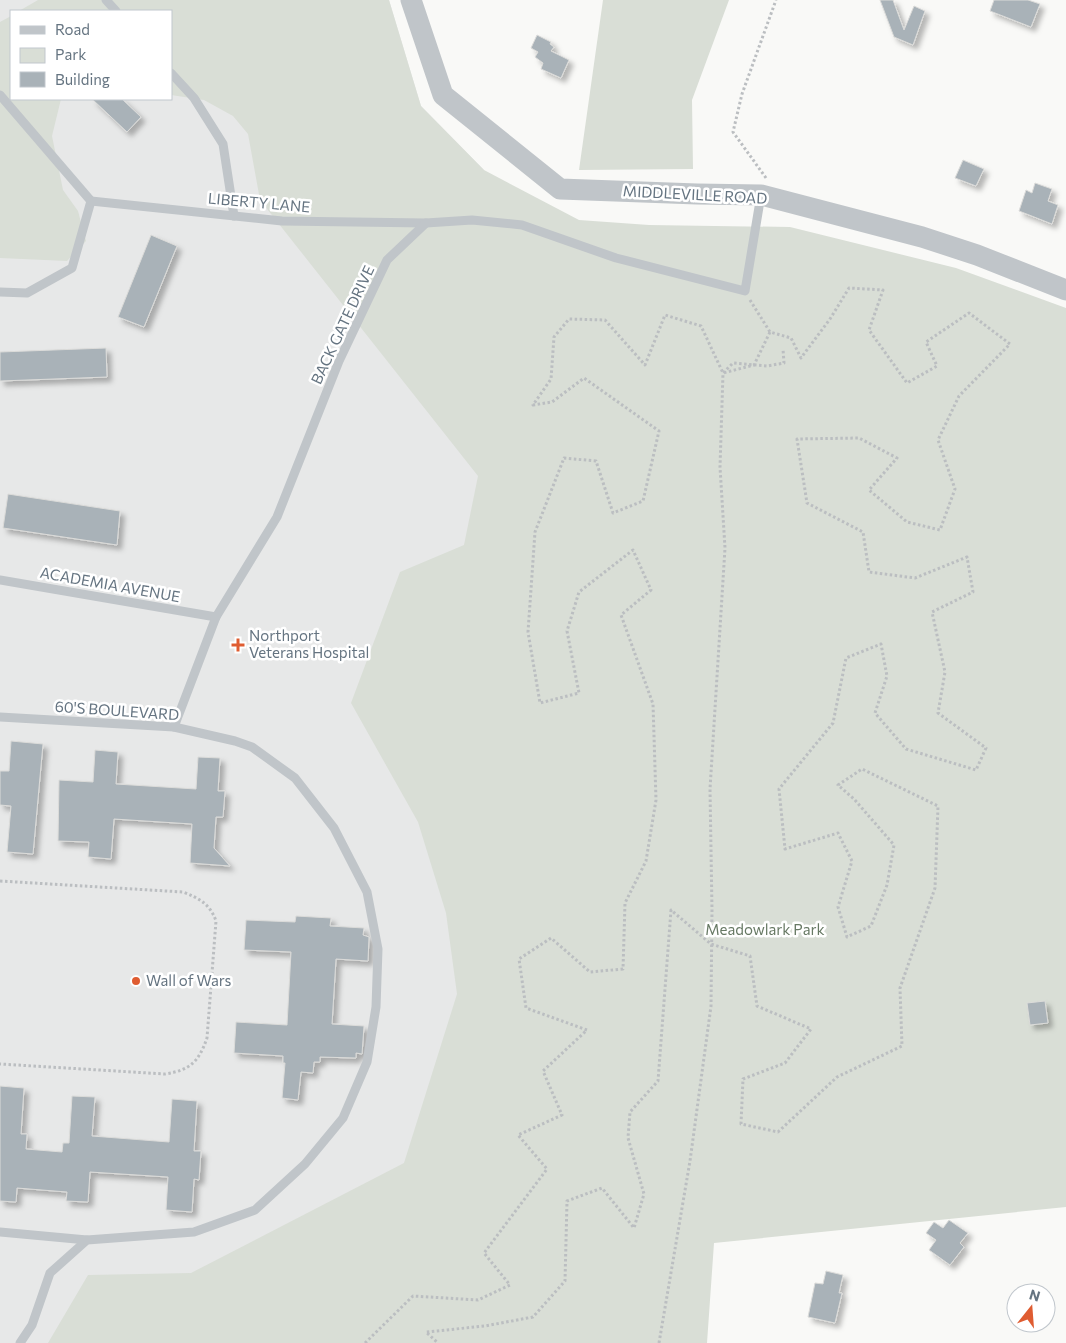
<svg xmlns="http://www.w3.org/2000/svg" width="1066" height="1343" font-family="Commissioner,sans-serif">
  <defs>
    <filter id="shadow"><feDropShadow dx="4.5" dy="4.5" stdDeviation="2.5" flood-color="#0004"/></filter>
  </defs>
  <rect width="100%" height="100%" fill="#f9f9f7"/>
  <path fill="#e7e8e8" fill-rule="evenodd" d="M0 0H389L421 106 484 170 472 814 443 1178 274 1343H0ZM11 11H171V99H11Z"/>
  <g fill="#d9ded6">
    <polygon points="38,0 389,0 421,106 484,170 579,220 649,225 790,227 956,268 1066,308 1066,1207 714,1243 707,1343 48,1343 88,1275 191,1273 404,1163 457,994 446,913 418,822 351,703 400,572 464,545 478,476 260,200 248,134 233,116 204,100 171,95 171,11 19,11"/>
    <polygon points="603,0 729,0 692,100 693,169 579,170"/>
    <polygon points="11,16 11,99 61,99 52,136 63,190 78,211 86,241 67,261 0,258 0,22"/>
  </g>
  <g fill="#a9b2b8" stroke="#dbdbd9" filter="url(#shadow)">
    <polygon points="880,0 893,0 904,30 914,6 925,11 913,45 894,37"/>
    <polygon points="994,0 1028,0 1040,4 1031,27 990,11"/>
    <polygon points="537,35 551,42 550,44 554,47 551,51 569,60 561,78 541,69 543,63 535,57 538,52 531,48"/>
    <polygon points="92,99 122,99 141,117 127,132"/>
    <polygon points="963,160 984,169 976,186 955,178"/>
    <polygon points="1035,183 1052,189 1048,201 1058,205 1052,224 1019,211 1026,190 1032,193"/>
    <polygon points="151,235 177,246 144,327 118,317"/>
    <polygon points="106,348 107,377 0,381 0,352"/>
    <polygon points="8,494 120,511 117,545 3,528"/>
    <polygon points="11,741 43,744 33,854 7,852 11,806 0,805 0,771 9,771"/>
    <polygon points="95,750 118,752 116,784 196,789 198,757 220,758 218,791 225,791 223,817 216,817 214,848 230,866 190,863 192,824 114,819 111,859 88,857 89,842 58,841 59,780 93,782"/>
    <polygon points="296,916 331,918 330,926 364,928 363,935 369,937 368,961 336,959 332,1024 364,1026 362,1054 356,1053 356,1058 320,1057 320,1062 314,1062 313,1073 301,1072 298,1100 282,1098 285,1063 283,1063 283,1056 234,1053 236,1022 287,1025 291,952 244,950 246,920 295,922"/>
    <polygon points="1045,1001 1048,1023 1030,1025 1027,1003"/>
    <polygon points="0,1086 24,1088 21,1134 27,1134 26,1149 62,1152 63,1143 69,1143 72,1096 95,1097 92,1136 169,1142 172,1099 197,1101 194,1151 201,1151 199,1180 194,1179 192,1212 166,1210 168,1177 90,1172 88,1202 66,1201 67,1192 17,1188 16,1202 0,1201"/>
    <polygon points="949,1220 968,1233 960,1243 964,1247 950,1265 929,1250 936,1240 926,1233 934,1222 943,1228"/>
    <polygon points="826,1271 843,1275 839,1293 842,1293 835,1323 808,1317 815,1283 823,1284"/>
  </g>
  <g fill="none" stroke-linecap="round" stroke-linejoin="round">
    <g stroke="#bbbec1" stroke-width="3" stroke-dasharray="2.5 2.5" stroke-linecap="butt">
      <polyline points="766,178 733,132 742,94 776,0"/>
      <polyline points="750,300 770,332"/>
      <path d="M0 881 183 892C199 898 210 904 216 921L207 1038C199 1061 191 1070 165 1074L0 1064"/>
      <polyline points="365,1343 413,1296 478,1300 510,1285 484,1253 547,1169 518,1135 562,1115 543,1071 587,1030 526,1008 519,959 551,938 590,972 623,969 625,903 646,861 656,800 653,704 621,615 651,590 633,550 579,592 567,631 579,693 540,703 528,632 535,532 564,458 596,461 613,513 643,501 659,431 584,378 552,402 533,405 551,379 554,337 569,319 605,320 645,365 665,315 701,326 723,373 754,365 770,332 791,338 801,358 830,319 849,288 883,290 869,330 907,383 937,366 926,342 969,313 1010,344 959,396 938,440 955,489 940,530 907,522 869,490 897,458 859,438 797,439 807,503 863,532 869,572 915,578 967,557 973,592 932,612 945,672 938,713 986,748 976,770 906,749 875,713 887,676 881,644 846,658 833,723 779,789 785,849 838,833 852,861 838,907 847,937 871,926 887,885 894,845 854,799 838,785 862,769 938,806 935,888 900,988 902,1046 837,1077 778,1132 741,1124 743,1079 785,1063 811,1029 757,1006 750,956 711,944 671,910 658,1081 630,1112 628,1138 644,1194 634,1228 602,1188 567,1201 565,1281 533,1317 485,1326 426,1332 438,1343"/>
      <polyline points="659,1343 690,1161 711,1006 712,910 710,789 725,548 720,467 723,373 733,363 767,366 784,363 783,349"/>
    </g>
    <g stroke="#c0c5c9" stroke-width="9">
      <polyline points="106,0 116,11"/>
      <polyline points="171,73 194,98 223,144 234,216"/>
      <polyline points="0,95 91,201 72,268 27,293 0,292"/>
      <polyline points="91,201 282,221 426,223 472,220 522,225 616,258 745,291 761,195"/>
      <polyline points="0,580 216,617"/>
      <polyline points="0,717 174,727 235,741 252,747 295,778 334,828 367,892 378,949 376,1007 367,1062 343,1118 305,1164 255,1210 194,1232 87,1240 50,1273 32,1325 20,1343"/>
      <polyline points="174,727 216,617 277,517 339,361 387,260 426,223"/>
      <polyline points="0,1232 87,1240"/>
    </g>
    <polyline stroke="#c0c5c9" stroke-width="21" points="411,0 443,95 560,189 697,194 761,195 922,237 977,255 1066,290"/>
  </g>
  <g fill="#df5c31" stroke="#fff" stroke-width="2">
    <path d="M235.5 637.5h5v5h5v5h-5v5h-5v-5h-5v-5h5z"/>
    <circle cx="136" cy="981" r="5"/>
  </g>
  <g text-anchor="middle" stroke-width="5" stroke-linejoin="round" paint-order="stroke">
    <g font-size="15" fill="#657481" stroke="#fff">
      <text transform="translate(695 195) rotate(3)" y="5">MIDDLEVILLE ROAD</text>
      <text transform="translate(259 203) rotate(5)" y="5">LIBERTY LANE</text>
      <text transform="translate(343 325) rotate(-65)" y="5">BACK GATE DRIVE</text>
      <text transform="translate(110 585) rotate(10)" y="5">ACADEMIA AVENUE</text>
      <text transform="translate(117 711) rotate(4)" y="5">60'S BOULEVARD</text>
    </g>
    <g font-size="15" fill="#657481" stroke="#fff" text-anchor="start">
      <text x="249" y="641">Northport<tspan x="249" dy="17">Veterans Hospital</tspan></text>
      <text x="146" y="986">Wall of Wars</text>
    </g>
    <g font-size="15" fill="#677964" stroke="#fff">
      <text x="765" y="935">Meadowlark Park</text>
    </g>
  </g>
  <rect x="10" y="10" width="162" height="90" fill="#ffffff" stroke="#c1c7cd"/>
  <rect x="20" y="26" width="25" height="8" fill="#c0c5c9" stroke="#c1c7cd"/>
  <text x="55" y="35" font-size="15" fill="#657481">Road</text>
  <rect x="20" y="48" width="25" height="15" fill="#d9ded6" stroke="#c1c7cd"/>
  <text x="55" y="60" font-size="15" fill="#657481">Park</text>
  <rect x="20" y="72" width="25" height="15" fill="#a9b2b8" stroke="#c1c7cd"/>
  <text x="55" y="85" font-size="15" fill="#657481">Building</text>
  <g transform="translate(1031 1308) rotate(17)"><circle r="24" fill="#ffffff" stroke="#c1c7cd"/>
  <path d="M0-4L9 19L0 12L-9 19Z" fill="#df5c31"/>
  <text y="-8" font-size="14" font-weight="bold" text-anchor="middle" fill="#657481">N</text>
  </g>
</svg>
